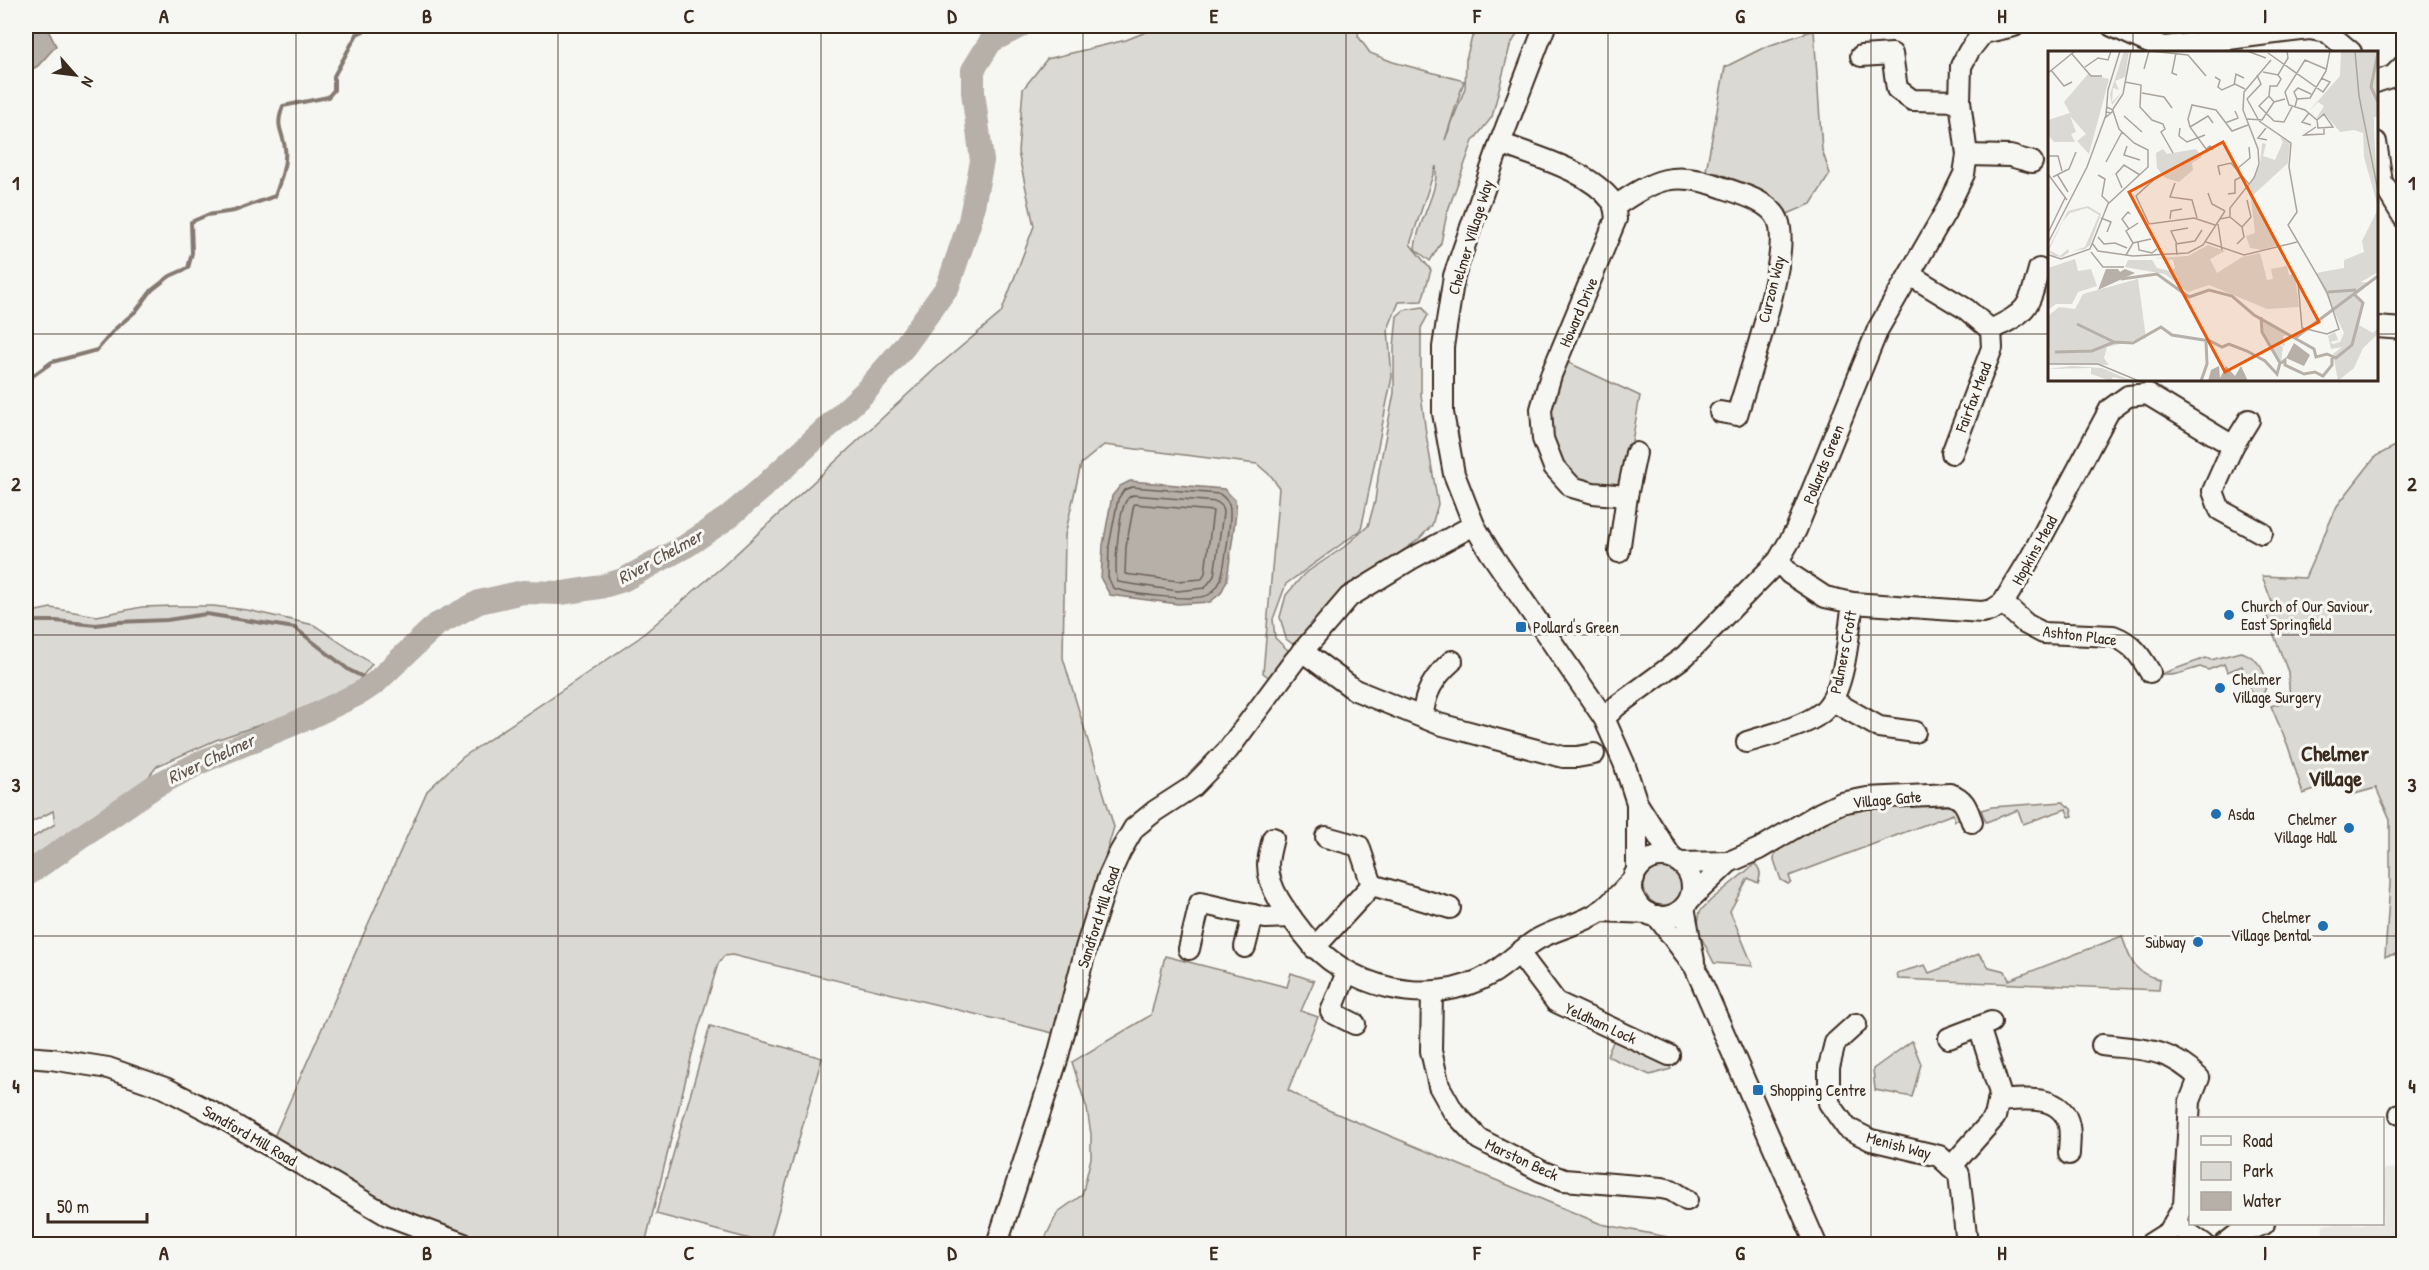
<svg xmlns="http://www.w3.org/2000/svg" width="2429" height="1270" font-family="'Patrick Hand',sans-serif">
  <rect width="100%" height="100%" fill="#f6f6f2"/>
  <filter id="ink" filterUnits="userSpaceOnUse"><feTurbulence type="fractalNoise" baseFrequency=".0167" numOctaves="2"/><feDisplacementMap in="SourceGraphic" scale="12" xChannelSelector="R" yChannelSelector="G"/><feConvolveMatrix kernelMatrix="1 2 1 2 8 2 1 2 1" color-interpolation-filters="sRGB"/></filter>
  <g filter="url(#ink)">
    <polygon fill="#e8e7e2" points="2403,1168 2403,1244 2322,1244 2323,1224 2382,1224 2383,1169"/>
    <g fill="#dad9d3" stroke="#8a8278" stroke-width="1.5">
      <path d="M1161 26H1359L1358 36 1370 53 1393 62 1464 81 1445 140 1465 88 1466 59 1472 37 1489 26H1522L1510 46 1492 117 1473 141 1447 213 1441 243 1430 261 1415 249C1417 221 1439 194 1436 166L1410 244 1431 270 1422 301 1399 302 1388 329 1392 377 1361 530 1286 584 1273 619 1275 638 1291 653 1271 679 1263 673 1279 488 1272 477 1257 464 1104 445 1081 464 1065 535 1063 658 1114 827 1053 1033 732 955 724 956 718 964 698 1030 645 1244H448L269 1148 427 791 463 757 639 638 723 566 937 367 1001 313 1034 226 1018 152 1023 89 1047 59 1126 40Z"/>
      <polygon points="1814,30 1822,150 1830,174 1811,204 1785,215 1763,191 1718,173 1705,176 1725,67 1765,47"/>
      <polygon points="1423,307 1428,315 1421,328 1421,394 1426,434 1438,504 1432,525 1419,539 1379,568 1333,606 1294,645 1286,639 1280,617 1286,595 1304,574 1344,547 1368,526 1375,501 1379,470 1394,393 1394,347 1397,316 1404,310"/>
      <path d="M1567 362 1640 396 1627 470 1620 490C1608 487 1586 486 1576 478 1557 463 1548 433 1550 411 1551 394 1560 377 1567 362Z"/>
      <polygon points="2403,442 2404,953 2385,956 2390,884 2390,819 2376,788 2351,795 2346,779 2303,794 2288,746 2271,706 2290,700 2288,672 2266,614 2275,610 2262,576 2305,578 2337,506 2376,456"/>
      <polygon points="175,606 213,606 247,610 314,625 372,664 348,694 216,740 157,766 147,779 121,801 92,820 42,859 29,858 30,839 55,824 53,811 26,825 26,613 51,608 97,616 142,607"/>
      <path d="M2240 652C2262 656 2278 690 2254 702L2242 666 2227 672 2224 664 2208 670 2200 667C2189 670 2172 678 2161 674L2206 658 2211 660Z"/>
      <polygon points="2063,802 2071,809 2073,816 2069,817 2066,809 2023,824 2018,810 1986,822 1981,810 1992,807"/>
      <path d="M1878 806H1949L1955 809 1959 819 1955 821 1953 814 1789 876 1791 882 1788 884 1781 880 1774 860 1775 852C1813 827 1832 812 1878 806Z"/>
      <path d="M1755 864C1761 869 1761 876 1758 883L1748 878 1730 911 1753 966 1714 963 1697 929 1700 911 1711 900Z"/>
      <circle cx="1663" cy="886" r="19"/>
      <path d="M2122 936C2130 959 2133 974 2160 979L2159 990 1898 979 1897 973 1925 965 1929 973 1979 954 1989 967 2005 971 2009 980Z"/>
      <polygon points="1165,956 1287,987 1291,973 1314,981 1301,1011 1318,1017 1288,1090 1309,1102 1601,1224 1667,1237 1669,1243 1045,1244 1046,1236 1058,1212 1082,1195 1091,1158 1091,1134 1087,1109 1072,1062 1151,1015"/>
      <polygon points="710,1026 822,1058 769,1244 656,1214"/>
      <polygon points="1615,1037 1667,1060 1671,1069 1650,1075 1607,1056"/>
      <polygon points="1912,1041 1921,1064 1912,1097 1875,1090 1873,1069"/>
    </g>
    <g fill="#b6b0a9" stroke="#857a71" stroke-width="1.5">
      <polygon points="26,26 46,26 56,46 38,66 26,73"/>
      <polygon points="1130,481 1224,489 1235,500 1236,513 1227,580 1221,593 1210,602 1178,604 1110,595 1101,579 1103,545 1112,496 1120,486"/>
    </g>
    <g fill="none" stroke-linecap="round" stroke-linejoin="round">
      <g stroke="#6c6056" stroke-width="1.5">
        <path d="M1132 487 1220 494C1223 497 1228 500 1229 505 1233 514 1224 568 1221 579 1219 585 1215 590 1210 594 1197 603 1129 594 1113 588L1108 577 1109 546 1118 499 1124 490Z"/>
        <path d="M1133 495 1217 502 1222 506 1223 513 1214 576 1205 588 1178 591 1118 582C1113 571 1119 512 1126 501 1128 497 1129 497 1133 495Z"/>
        <polygon points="1134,504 1213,511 1205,573 1202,579 1178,581 1125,574 1126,547"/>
      </g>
      <g stroke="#857a71" stroke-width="4">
        <path d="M26 387 31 377 52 362 97 350 116 328 136 311 152 290 170 276 188 268 192 253 191 222 207 215 234 211 275 196C280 182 287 163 285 148 282 128 275 128 283 106L328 97 334 90V76L357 34 375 26"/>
        <polyline points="26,621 56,621 96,625 118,622 167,620 206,614 295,628 349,670 375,683"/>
      </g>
      <polyline stroke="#b6b0a9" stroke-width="24" points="26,875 155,786 201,762 310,717 360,693 375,683 436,625 479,602 523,592 562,593 600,587 623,580 686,546 727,518 759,491 864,393 904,347 948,286 970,221 982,161 973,92 973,70 991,41 1020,26"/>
      <g stroke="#3b2a1e" stroke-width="24">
        <g id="minor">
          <polyline points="1545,26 1500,143 1454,276 1443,347 1443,413 1454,474 1474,525 1490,552 1604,718 1624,763 1637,803 1672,858"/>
          <polyline points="2112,26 2147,42 2165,47 2309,29 2327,32 2351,52"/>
          <polyline points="1861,56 1892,54 1897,89 1912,100 1960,101"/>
          <polyline points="2376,82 2393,76 2404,65"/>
          <polyline points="2376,142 2382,182 2404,218"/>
          <path d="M1500 143C1535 157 1587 169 1612 201 1615 205 1615 213 1616 219L1551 375 1541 409 1543 439 1554 467 1572 487 1593 493 1627 496 1619 552"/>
          <polyline points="1967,155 2010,156 2032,162"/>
          <path d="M1614 207C1655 179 1675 169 1724 188 1741 194 1771 202 1778 220 1792 254 1748 376 1737 415L1720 412"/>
          <polyline points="1910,275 1966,309 1991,330 1992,348 1952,453"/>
          <polyline points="2376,327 2404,329"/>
          <path d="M1991 330C2028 311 2028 310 2039 269"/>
          <polyline points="2233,446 2249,420"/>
          <polyline points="1627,496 1636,453"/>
          <polyline points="1778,561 1790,574 1825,597 1853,603 1982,612 1992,610 2003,603 2031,557 2110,409 2128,396 2147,394 2233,446 2213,491 2220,510 2262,533"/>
          <path d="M2003 603 2026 624 2043 633 2113 636C2132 643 2140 655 2150 672"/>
          <polyline points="1302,651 1355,690 1439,724 1563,757 1577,757 1594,754"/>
          <polyline points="1833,701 1879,727 1915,732"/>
          <path d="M1423 717C1424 693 1434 677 1452 661"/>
          <polyline points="1604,718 1618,705 1685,656 1778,561 1796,530 1878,329 1947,209 1964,174 1967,155 1960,101 1961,66 1969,51 1983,33 2014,26"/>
          <path d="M1747 742C1769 735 1803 727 1821 713 1846 694 1848 633 1853 603"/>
          <polyline points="1326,837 1359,846 1372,885"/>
          <path d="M1273 838C1271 847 1268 857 1268 865 1268 890 1288 914 1303 933 1344 988 1430 1010 1491 974 1508 964 1521 949 1538 939 1558 928 1582 924 1601 911 1613 902 1623 889 1634 879"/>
          <circle cx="1662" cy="887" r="30"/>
          <polyline points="1681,863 1729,862"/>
          <polyline points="1637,870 1637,803"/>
          <path d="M1690 899 1729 862 1759 849 1820 813 1841 803 1867 798 1950 794C1965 799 1967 808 1972 822"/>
          <polyline points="1684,907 1694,961"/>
          <polyline points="1600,911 1648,913"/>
          <polyline points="1657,916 1695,967 1816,1244"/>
          <polyline points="1245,947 1253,915"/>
          <polyline points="1314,948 1372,885 1450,908"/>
          <polyline points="1189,949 1200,903 1266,918 1291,917"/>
          <polyline points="1519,953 1556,1002 1669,1055"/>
          <polyline points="1347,972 1331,1012 1355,1024"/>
          <polyline points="1432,992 1431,1051 1439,1086 1453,1111 1479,1139 1541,1171 1564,1180 1662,1188 1671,1190 1687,1200"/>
          <polyline points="1856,1024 1835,1043 1829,1067 1829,1103 1847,1128 1871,1140 1939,1156 1959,1174 1967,1244"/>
          <polyline points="1949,1038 1991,1022"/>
          <path d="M2102 1045C2144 1050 2167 1047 2199 1078L2190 1101 2184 1205 2169 1232 2150 1244"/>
          <polyline points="26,1057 51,1059 108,1068 165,1088 219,1116 387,1215 464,1244"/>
          <path d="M1998 1101C2022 1099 2063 1093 2069 1126 2071 1135 2069 1146 2069 1154"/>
          <polyline points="2400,1114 2404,1113"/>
          <polyline points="1951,1167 1995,1117 2000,1093 1979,1027"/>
          <polyline points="2174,1223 2204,1244"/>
          <polyline points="997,1244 1057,1060 1086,948 1108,878 1120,852 1134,828 1155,811 1192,787 1228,750 1295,660 1349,597 1411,559 1474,525"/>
          <polyline points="2225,1244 2239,1233 2264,1224"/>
        </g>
      </g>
      <use href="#minor" stroke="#f6f6f2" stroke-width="20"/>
    </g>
  </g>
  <path fill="none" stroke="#3b2a1e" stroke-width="1.5" stroke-opacity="0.55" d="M296 26V1244M558 26V1244M821 26V1244M1083 26V1244M1346 26V1244M1608 26V1244M1871 26V1244M2133 26V52M26 334H2050M2376 334H2404M2133 380V1244M26 635H2404M26 936H2404"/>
  <g fill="#1f6fb2" stroke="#f6f6f2" stroke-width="2">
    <circle cx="2229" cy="615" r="6"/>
    <rect x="1515" y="621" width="12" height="12" rx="3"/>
    <circle cx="2220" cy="688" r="6"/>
    <circle cx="2216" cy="814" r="6"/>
    <circle cx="2349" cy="828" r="6"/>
    <circle cx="2323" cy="926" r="6"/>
    <circle cx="2198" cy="942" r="6"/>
    <rect x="1752" y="1084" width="12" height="12" rx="3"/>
  </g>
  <g text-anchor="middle" stroke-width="6" stroke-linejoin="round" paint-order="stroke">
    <g font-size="16" fill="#3b2a1e" stroke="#f6f6f2">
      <text transform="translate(1470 237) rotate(-73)" y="6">Chelmer Village Way</text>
      <text transform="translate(1771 289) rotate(-76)" y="6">Curzon Way</text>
      <text transform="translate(1578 312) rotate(-67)" y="6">Howard Drive</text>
      <text transform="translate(1973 397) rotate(-69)" y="6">Fairfax Mead</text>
      <text transform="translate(1823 464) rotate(-68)" y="6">Pollards Green</text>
      <text transform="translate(2034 550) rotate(-61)" y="6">Hopkins Mead</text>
      <text transform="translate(2080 635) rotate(7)" y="6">Ashton Place</text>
      <text transform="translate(1843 652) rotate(-79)" y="6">Palmers Croft</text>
      <text transform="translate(1887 799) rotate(-5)" y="6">Village Gate</text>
      <text transform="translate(1098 917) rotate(-72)" y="6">Sandford Mill Road</text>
      <text transform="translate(1601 1023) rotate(25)" y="6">Yeldham Lock</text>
      <text transform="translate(250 1135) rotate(30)" y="6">Sandford Mill Road</text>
      <text transform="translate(1899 1145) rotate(15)" y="6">Menish Way</text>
      <text transform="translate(1522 1159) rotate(25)" y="6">Marston Beck</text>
    </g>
    <g font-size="16" fill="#3b2a1e" stroke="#f6f6f2" text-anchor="start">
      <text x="2241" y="612">Church of Our Saviour,<tspan x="2241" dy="18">East Springfield</tspan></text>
      <text x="1533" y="633">Pollard's Green</text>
      <text x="2232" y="685">Chelmer<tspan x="2232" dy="18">Village Surgery</tspan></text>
      <text x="2228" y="820">Asda</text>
      <text x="2337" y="825" text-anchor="end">Chelmer<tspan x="2337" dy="18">Village Hall</tspan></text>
      <text x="2311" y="923" text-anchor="end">Chelmer<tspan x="2311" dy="18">Village Dental</tspan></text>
      <text x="2186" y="948" text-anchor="end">Subway</text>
      <text x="1770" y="1096">Shopping Centre</text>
    </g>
    <g font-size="18" font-style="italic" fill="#605248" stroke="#f6f6f2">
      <text transform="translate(660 557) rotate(-29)" y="6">River Chelmer</text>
      <text transform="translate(211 759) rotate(-25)" y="6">River Chelmer</text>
    </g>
    <g font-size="22" font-weight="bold" fill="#3b2a1e" stroke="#f6f6f2">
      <text x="2335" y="761">Chelmer<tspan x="2335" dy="25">Village</tspan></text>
    </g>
  </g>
  <g transform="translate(2048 51)">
    <rect width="330" height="330" fill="#f6f6f2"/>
    <path d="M76 0H81L77 26 67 30 71 39 65 37 64 51 74 41 64 54 62 43ZM293 0H330V66H326V79L330 156 316 106 315 82 306 79 292 81 277 63 268 68 276 55 270 51 260 61 292 25ZM40 23 61 28 41 103 29 90 38 83 22 65 28 81 23 83 27 91H6L0 84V69L22 62 16 51ZM232 86 242 91 240 112 204 145 199 137 212 114 214 92 218 93 215 105 227 109 235 91ZM115 98 119 103 148 98 154 106 144 112 145 119 131 131 117 127 109 117 108 102ZM203 148 230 194 214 199 202 197 198 185 207 182ZM40 155 53 163 42 194 37 198 25 200 37 196 51 164 39 157 22 162 15 170 1 199 12 205 20 198 21 201 14 206 6 205 1 201V196L20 160ZM330 158V221L313 231 322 232 308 244 315 249 311 274 325 282 330 277V283L315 297 306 317 290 330 285 303 294 296 283 298 280 285 287 281 290 289 282 291 285 293 292 291 296 282 268 222 296 217V209L316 201 314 190ZM160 194 177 200 162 208 169 222 194 206 212 202 219 229 225 228 223 218 239 215 241 224 247 223 251 256 219 258 161 234 140 241 117 223 77 216 80 209H104L109 217 122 220 127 217 125 209 108 207 140 205ZM27 208 30 220 43 218 49 235 30 241 24 253H8L0 259V217ZM90 228 98 287 59 296 56 307 61 314 0 313V265L11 256 27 258 35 243ZM212 267 239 284 235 285 237 295 229 292 235 296 233 311 214 281ZM24 315 54 317 84 330 65 326 63 330 43 323V317L0 318Z" fill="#dad9d3"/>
    <path d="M58 218H70L72 221 77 218 87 222 50 239ZM246 292 262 304 256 315 238 307ZM171 315 172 327 178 315 187 325 193 315 200 330H160L163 319Z" fill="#b6b0a9"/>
    <path fill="none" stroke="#b6b0a9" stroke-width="3" d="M330 1 323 36 330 51M73 228 109 223 141 246 161 239 184 245 206 264 266 298 268 306 279 303 288 307 304 294 315 252 306 243M280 241 308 239M29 273 66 291M247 287 330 225M7 301 44 300 66 291 85 292 113 276 124 284 162 290 174 296 181 293 199 300 217 310 229 323 232 312 214 281 213 266M233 312 237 309V314L256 323 267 321 275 325 284 314V307M153 330 159 313 158 291"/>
    <path fill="none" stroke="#aba49d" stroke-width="1.5" d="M102 0 140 4 158 25M199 0 218 7M307 0 311 45 330 140M128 2 124 22 129 24M220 2 275 41 282 31 273 27M24 3 43 25H54M37 16 50 7 60 9 63 0M96 18 101 0M3 19 16 35 24 31M215 21 230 24 240 7 239 0M0 22 27 0M167 26 172 29 170 36 174 39 187 33 197 38M77 31 93 34 92 56 104 69 115 73 117 78 113 81 125 102M186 34 188 23 196 27M94 42 116 46 124 57M221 45 222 35H229L233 28 230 24M199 48 213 33 209 24M199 48 210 68M249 48 246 41 250 37 263 43M226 51 221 45 211 55 226 70 236 71 244 56M247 56 249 48 262 47 278 20 282 0M65 58 75 43 83 0M261 62 254 71 263 74M76 65 94 81M57 67 64 61 65 59 59 56 58 61 63 62M199 68 214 69 226 51 237 48M269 69 270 77 285 76 276 63 269 69 257 59 241 54 237 41 257 9 278 18M211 70 243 92 241 116 249 161 240 174 279 241 291 278 279 283 254 277 250 231 232 197M177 72 190 67 187 60M142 76 160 65 165 72M268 76 256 84 276 83V76M132 77 131 85 139 91 157 84M218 77 210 87 219 89M79 95 76 104 92 109M165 99 162 95 158 98 142 76 140 68 144 54 168 59 184 80 200 74M0 105H10L14 120M58 111 74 81M190 117 202 107 201 96M0 123 19 149M9 123 20 141M50 124 57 128 54 145 61 152M111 124 88 145 101 173 146 167 167 174M172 124 170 115 183 112 201 133M5 126 21 118 28 101M127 132 122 146 144 149 149 167M74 137 68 123 76 114 92 124M160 142 164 153 177 160M180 143 187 142V129L193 126M182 166V157L206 127 211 113 210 98 195 59 196 41 223 9M53 167 63 171 59 181M122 168 123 160 134 158M172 168 182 166 194 176 196 186 189 193M170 173 174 199M194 176 203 166 199 149M81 178 74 168 80 161 82 163M0 182 17 147M50 186 56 193 67 192 79 197M90 191 91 199 104 202 109 198M158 191 196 204 249 191M0 192 39 116 58 64 60 39 72 0M44 192 50 200 85 205 140 202 155 194 177 160M85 192 78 180 90 172M129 193 123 180 140 177M43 201 55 216H76M1 204 13 208 42 198 60 153 100 116V99L86 92 71 78 65 60M78 204 85 192 103 188M129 204 128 193 147 190 154 179M0 313H50L91 330"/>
    <path fill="#e8590c" fill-opacity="0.15" stroke="#e8590c" stroke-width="3" d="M175 91 271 271 177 321 81 141Z"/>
    <rect width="330" height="330" fill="none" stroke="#3b2a1e" stroke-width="3"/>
  </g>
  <rect width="2429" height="1270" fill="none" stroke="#f6f6f2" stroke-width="66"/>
  <rect x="2189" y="1117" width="195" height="108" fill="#f6f6f2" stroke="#aba49d" stroke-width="1.5"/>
  <rect x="2201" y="1136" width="30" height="9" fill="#f6f6f2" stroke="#aba49d" stroke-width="1.5"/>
  <text x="2243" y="1147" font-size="18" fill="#3b2a1e">Road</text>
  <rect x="2201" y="1162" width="30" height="18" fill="#dad9d3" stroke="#aba49d" stroke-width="1.5"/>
  <text x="2243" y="1177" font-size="18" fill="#3b2a1e">Park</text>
  <rect x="2201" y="1192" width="30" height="18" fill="#b6b0a9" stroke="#aba49d" stroke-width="1.5"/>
  <text x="2243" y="1207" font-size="18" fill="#3b2a1e">Water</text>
  <g transform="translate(75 75) rotate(118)" stroke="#f6f6f2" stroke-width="4.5" paint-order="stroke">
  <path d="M0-4.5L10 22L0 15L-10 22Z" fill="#3b2a1e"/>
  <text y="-9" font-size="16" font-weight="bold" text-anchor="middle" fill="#3b2a1e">N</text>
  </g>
  <path d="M48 1213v9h99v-9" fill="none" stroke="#3b2a1e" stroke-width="3"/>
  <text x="57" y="1213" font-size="18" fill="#3b2a1e" stroke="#f6f6f2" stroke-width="4.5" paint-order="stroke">50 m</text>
  <rect x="33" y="33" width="2363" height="1204" fill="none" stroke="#3b2a1e" stroke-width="2"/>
  <g font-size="20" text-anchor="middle" font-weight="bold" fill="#3b2a1e">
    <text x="164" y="23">A</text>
    <text x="427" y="23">B</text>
    <text x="689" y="23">C</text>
    <text x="952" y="23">D</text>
    <text x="1214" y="23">E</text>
    <text x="1477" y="23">F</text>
    <text x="1740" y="23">G</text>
    <text x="2002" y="23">H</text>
    <text x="2265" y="23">I</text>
    <text x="16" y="190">1</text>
    <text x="2412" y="190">1</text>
    <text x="16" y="491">2</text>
    <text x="2412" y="491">2</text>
    <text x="16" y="792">3</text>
    <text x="2412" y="792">3</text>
    <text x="16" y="1093">4</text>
    <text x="2412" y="1093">4</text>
    <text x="164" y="1260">A</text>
    <text x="427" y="1260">B</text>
    <text x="689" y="1260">C</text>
    <text x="952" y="1260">D</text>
    <text x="1214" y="1260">E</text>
    <text x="1477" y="1260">F</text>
    <text x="1740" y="1260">G</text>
    <text x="2002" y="1260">H</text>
    <text x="2265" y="1260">I</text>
  </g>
</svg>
